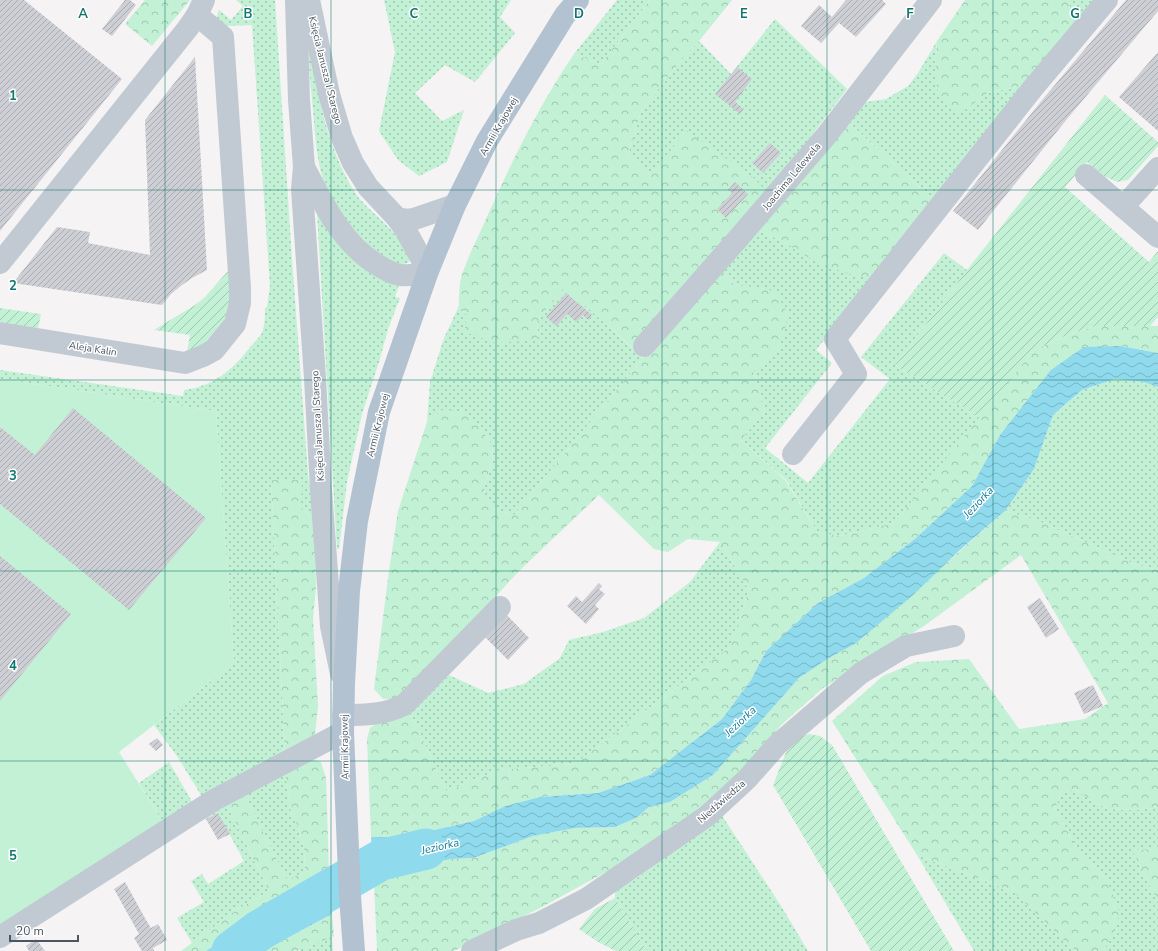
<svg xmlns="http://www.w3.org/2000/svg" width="1158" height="951" font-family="'Nunito Sans',sans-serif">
  <defs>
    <pattern id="grass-dots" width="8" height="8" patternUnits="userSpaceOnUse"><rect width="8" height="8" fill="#c3f1d5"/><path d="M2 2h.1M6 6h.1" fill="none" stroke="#a0c6b0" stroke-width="1.8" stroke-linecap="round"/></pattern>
    <pattern id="forest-crowns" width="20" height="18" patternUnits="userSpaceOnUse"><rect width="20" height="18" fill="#c3f1d5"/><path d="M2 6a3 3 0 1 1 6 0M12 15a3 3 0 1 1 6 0" fill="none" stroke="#a0c6b0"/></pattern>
    <pattern id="garden-furrows" width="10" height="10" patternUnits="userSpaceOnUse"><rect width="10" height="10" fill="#c3f1d5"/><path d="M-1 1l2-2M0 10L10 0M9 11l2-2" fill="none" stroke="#a0c6b0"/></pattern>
    <pattern id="water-waves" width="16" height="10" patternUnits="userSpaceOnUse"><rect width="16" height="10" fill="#90daee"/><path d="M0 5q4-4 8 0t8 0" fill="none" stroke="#78b4c4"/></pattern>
    <pattern id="building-hatch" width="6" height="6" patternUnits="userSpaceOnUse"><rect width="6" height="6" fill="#cdcfd5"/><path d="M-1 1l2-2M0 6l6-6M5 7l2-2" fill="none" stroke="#a8abb0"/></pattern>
  </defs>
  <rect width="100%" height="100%" fill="#f5f3f3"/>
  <g fill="url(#grass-dots)">
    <path d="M236 0H275L292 259 308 474 315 522 301 507 271 480 285 756 204 800 177 756 154 725 234 663 216 411 0 379V370L183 396 184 390C212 387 234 369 250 347 254 343 259 338 262 333 265 325 265 316 265 308L267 307 270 286 252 25 225 26 216 19 219 10 231 20 243 6Z"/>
    <polygon points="384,0 511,0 500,17 515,33 475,82 445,65 415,93 442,121 464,110 447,162 419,176 398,160 379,131 395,52"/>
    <polygon points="617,0 650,0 601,64 574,54"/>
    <polygon points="1067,0 1099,0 1078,26"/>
    <polygon points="775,19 847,89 768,193 651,176 628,155 641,111 683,58 699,41 731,74"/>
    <path d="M305 22C316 80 323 143 356 194 368 212 411 240 409 262 399 268 386 259 379 253 355 235 331 205 322 176 316 155 315 132 313 110 310 81 308 52 305 22Z"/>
    <polygon points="937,41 935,71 967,109 987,93 1027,85 936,202 849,123 866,102 886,99 908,86 918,73"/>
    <polygon points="317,213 377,277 399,286 395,297 400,298 388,329 379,362 362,414 347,482 339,549 337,549"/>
    <polygon points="759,230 784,242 873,279 816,350 832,363 765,448 808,483 890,379 861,357 944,253 967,270 895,365 980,418 894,523 840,536 818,533 786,480 741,440 765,410 753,371 778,350 749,287 734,285 721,270"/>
    <polygon points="564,287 595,314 643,358 514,515 503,512 492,508 484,494 485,484 493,460 492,445 479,425 443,410 427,422 430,382 444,338 459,306 466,314 537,340 538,319"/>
    <polygon points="1115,379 1145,382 1158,387 1158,570 1134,564 1036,520 1005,511 1034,469 1053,415 1082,390"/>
    <polygon points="720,542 749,590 730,647 575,764 499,770 446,791 415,722 409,714 449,675 488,693 524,684 560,658 569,640 603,632 644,618 690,582"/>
    <polygon points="169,762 194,805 164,824 139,783"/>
    <polygon points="285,770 291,812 298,826 304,849 305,872 287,880 244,793"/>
    <polygon points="1073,789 1107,809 1140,810 1158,807 1158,849 1132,850 1158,902 1158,951 1102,951 1109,942 1106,878 1077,849 1055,808 1061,794"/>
    <polygon points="226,803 269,891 238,909 192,943 177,918 204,902 191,881 202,874 208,884 244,861 218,813 206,819 204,814"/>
    <polygon points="721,814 783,909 808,951 647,951 615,898 615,890 637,878"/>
    <polygon points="917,855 1014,892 1070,946 1077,951 974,951"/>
    <polygon points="334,936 332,937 333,951 300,951 300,949"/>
  </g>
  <g fill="url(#forest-crowns)">
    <polygon points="145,0 190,0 152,46 125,24"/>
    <path d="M650 0H732L699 41 683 58 641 111 628 155 651 176 686 130 754 178 768 193 635 350 595 314 564 288 538 319 537 340 496 343 465 332 466 314 459 306C459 293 459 281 464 269 470 252 479 236 486 219 511 163 539 105 574 54L601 64Z"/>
    <polygon points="965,0 1067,0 1078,26 1027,85 987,93 967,109 955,112 938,92 935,71 937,41"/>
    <polygon points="849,123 936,202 873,279 848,274 814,261 784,242 759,230"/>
    <polygon points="721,270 734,285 766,288 777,294 788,315 784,333 778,350 753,371 765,410 741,440 785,480 818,533 840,536 894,523 1033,351 1067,335 1096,326 1129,325 1158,326 1158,353 1121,346 1023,406 1000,435 972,486 916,538 864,578 818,603 766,651 751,680 722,719 650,775 598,793 540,797 505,806 474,821 403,837 371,837 367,739 370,728 380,721 409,714 415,722 446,791 499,770 575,764 730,647 749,590 720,542 688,539 668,552 654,549 599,495 518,572 430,669 399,697 392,699 383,699 374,689 388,578 398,511 427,422 443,410 461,411 479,425 492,445 493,460 485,484 484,494 492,508 503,512 514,515 643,358"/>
    <polygon points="271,480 302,480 301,507 315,522 316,588 313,619 318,706 315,734 312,743 285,756"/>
    <polygon points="1005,511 1036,520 1134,564 1158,570 1158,807 1140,810 1107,809 1073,789 1061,794 1055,808 1077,849 1106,878 1120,914 1109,942 1102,951 1077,951 1070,946 1014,892 917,855 832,721 883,676 916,662 969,659 1019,729 1085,719 1108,703 1021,555 924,626 823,688 781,725 749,765 700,809 624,862 542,907 454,951 377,951 374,883 412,867 451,859 473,858 533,836 575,828 615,827 636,818 649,807 670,802 713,775 799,678 829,658 855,644"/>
    <polygon points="307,760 315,760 321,762 326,778 329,872 268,909 206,951 181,951 238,909 269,891 226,803 244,793 287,880 305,872 304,849 298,826 291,812 285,770"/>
    <polygon points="1158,849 1158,902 1132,850"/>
    <polygon points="332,914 334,936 332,937 297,951 263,951"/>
  </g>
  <g fill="url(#garden-furrows)">
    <polygon points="1105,95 1158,142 1158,146 1128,180 1117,182 1104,176 1087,162 1065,187 1149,262 1158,251 1158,317 1150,326 1096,326 1067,335 1033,351 980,418 895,365 967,270"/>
    <polygon points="229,270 231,305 222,325 213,336 203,345 187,352 190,335 154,330 195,305 204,298"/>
    <polygon points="0,308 41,314 38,329 0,324"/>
    <polygon points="809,734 820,736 832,745 954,951 871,951 773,785 787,750 797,738"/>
    <polygon points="615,898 647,951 616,951 598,942 579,929 595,909"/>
  </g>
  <polygon fill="#c3f1d5" points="0,379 216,411 234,663 119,752 164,824 0,926"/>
  <g fill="url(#water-waves)">
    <polygon points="1121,346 1158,353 1158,387 1144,382 1115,379 1082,390 1053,415 1034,469 1005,511 960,550 912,596 855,644 829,658 799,678 713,775 670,802 649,807 636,818 615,827 575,828 533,836 473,858 451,859 412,867 374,883 371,837 403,837 474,821 505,806 540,797 598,793 650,775 722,719 751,680 766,651 818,603 864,578 916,538 972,486 1000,435 1051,370 1084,347"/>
    <polygon points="329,872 332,914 263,951 206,951 268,909"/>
  </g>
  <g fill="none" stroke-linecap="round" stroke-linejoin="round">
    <polyline stroke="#90daee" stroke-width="41" points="232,951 260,930 381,860 426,849"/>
  </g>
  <g fill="url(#building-hatch)">
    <polygon points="0,0 24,0 122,79 0,231"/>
    <polygon points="125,0 130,0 136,5 112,36 102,29"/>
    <polygon points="846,0 882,0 886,4 856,37 839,23 821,43 801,26 819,5 832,17"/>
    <polygon points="1126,0 1158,0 1158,11 1067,119 978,230 953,211 1043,99"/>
    <polygon points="1158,52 1158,131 1119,97"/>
    <polygon points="195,57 207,270 192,278 182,285 171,294 162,305 13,283 57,227 90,232 88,243 150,255 145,120"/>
    <polygon points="737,67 752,79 735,102 744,109 740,114 715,94"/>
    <polygon points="770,143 781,153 763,173 752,163"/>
    <polygon points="735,182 748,194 726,218 717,209 732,193 728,190"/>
    <polygon points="566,293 592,315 588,320 583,315 576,322 567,314 556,326 546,317"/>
    <polygon points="73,408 206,518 129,610 0,504 0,427 35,455"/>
    <polygon points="0,556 71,614 0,701"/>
    <polygon points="599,583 602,586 599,589 605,594 595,605 599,609 586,624 567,606 576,596 582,602"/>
    <polygon points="1040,598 1059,629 1046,638 1027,607"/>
    <polygon points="505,613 529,638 508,660 483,635"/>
    <polygon points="1093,685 1103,706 1084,714 1074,693"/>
    <polygon points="157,738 163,745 156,751 149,744"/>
    <polygon points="218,813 230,834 218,840 206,819"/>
    <polygon points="125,882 146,920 137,926 146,920 151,928 158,924 167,940 153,948 154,951 142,951 134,938 139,934 114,889"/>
    <polygon points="36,939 45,951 29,951 26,946"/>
  </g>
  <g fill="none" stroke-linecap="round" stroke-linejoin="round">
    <g stroke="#c1cad2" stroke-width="22">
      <polyline points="296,0 299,100 304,167 302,189 315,378 321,490 331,626 341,674"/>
      <path d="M304 167C323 203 341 242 376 264 384 269 392 274 401 275 410 276 420 274 428 271L405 229 397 218 368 187 353 163 342 138 329 94 309 0"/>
      <polyline points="1086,175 1158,237"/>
      <polyline points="1123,207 1158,168"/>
      <polyline points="397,218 407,220 414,219 455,205"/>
      <polyline points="0,263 188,28 197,15 204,0"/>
      <polyline points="0,333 185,363 203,356 214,350 235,324 240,303 240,288 223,37 197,15"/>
      <polyline points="644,346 736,241 826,136 931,0"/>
      <polyline points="793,454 856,374 835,339 1033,88 1107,0"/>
      <path d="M343 715C364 715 384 715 404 705L500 607"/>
      <polyline points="0,937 214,800 343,732"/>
      <polyline points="472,951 516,930 539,923 586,899 707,816 747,779 777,745 861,673 906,646 954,636"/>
    </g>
    <polyline stroke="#b3c2d1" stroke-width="22" points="354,951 350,896 343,732 344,684 349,591 357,521 379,412 428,271 455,205 487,141 565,15 578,0"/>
  </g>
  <path fill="none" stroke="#0f766e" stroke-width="1" stroke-opacity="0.55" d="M165 0V951M331 0V951M496 0V951M662 0V951M827 0V951M993 0V951M0 190H1158M0 380H1158M0 571H1158M0 761H1158"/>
  <g text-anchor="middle" stroke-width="3" stroke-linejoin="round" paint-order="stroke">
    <g font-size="10" fill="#4a5661" stroke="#fff">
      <text transform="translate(326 70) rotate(76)" y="4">Księcia Janusza I Starego</text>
      <text transform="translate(498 126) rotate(-60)" y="4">Armii Krajowej</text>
      <text transform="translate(791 176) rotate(-50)" y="4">Joachima Lelewela</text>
      <text transform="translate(93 348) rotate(9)" y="4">Aleja Kalin</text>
      <text transform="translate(377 425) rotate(-76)" y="4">Armii Krajowej</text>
      <text transform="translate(317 426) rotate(-93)" y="4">Księcia Janusza I Starego</text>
      <text transform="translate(344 747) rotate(-91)" y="4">Armii Krajowej</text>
      <text transform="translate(721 801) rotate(-41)" y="4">Niedźwiedzia</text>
    </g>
    <g font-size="11" font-style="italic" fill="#0c7c9b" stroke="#fff">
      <text transform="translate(978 502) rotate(-47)" y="4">Jeziorka</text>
      <text transform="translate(740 721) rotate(-43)" y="4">Jeziorka</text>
      <text transform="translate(440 846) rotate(-13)" y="4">Jeziorka</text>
    </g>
  </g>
  <g font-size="13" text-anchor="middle" font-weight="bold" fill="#0f766e" stroke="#fff" stroke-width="3" stroke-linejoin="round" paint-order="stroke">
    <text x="83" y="18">A</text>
    <text x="248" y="18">B</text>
    <text x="414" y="18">C</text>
    <text x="579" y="18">D</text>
    <text x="744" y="18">E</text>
    <text x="910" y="18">F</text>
    <text x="1075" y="18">G</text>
    <text x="13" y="100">1</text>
    <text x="13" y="290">2</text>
    <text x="13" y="480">3</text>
    <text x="13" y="670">4</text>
    <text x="13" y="860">5</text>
  </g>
  <path d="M10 935v6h68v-6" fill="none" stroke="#4a5661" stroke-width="2"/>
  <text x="16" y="935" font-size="12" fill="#4a5661" stroke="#ffffff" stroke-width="3" paint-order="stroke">20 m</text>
</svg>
